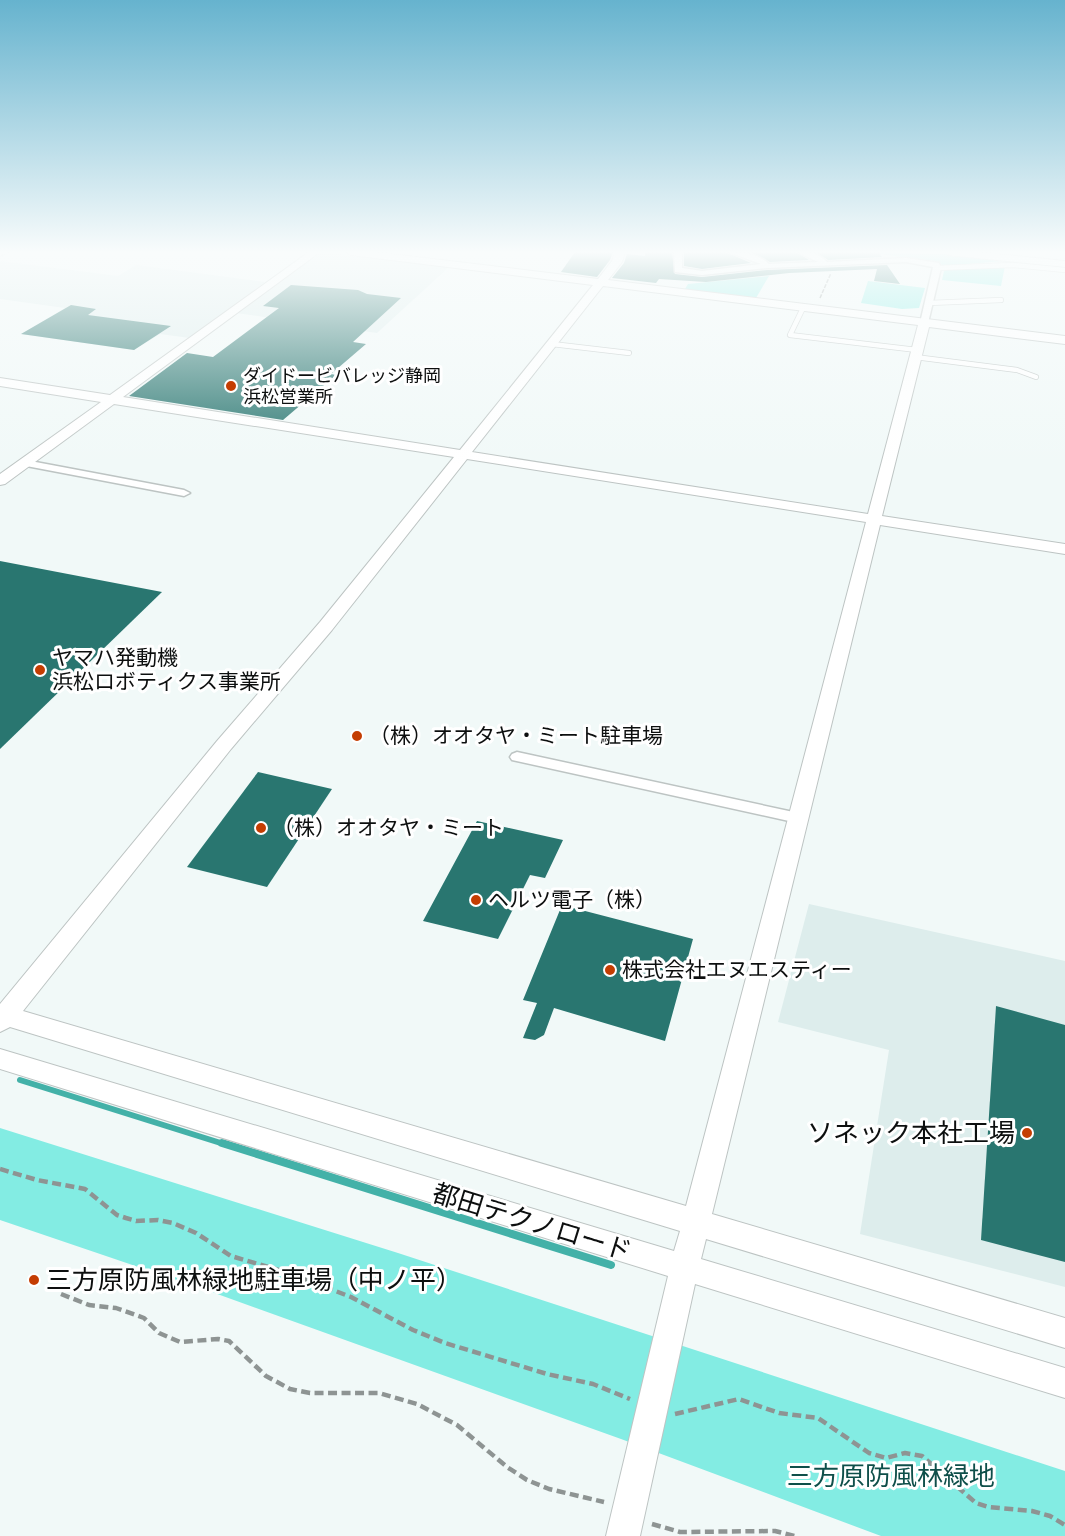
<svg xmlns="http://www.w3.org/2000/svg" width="1065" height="1536" font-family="Ubuntu,'Noto Sans JP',sans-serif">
  <rect width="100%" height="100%" fill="#f1f9f8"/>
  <g fill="#ddedec">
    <polygon points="320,252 449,267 377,333 236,313"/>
    <polygon points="0,261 118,276 136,265 265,282 190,338 160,334 134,350 21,334 65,308 0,299"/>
    <polygon points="809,904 1065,961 1065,1287 860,1234 889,1050 778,1022"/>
  </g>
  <g fill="#83ece3">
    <polygon points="862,252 943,254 1032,262 1065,268 1003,261 944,266 935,261"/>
    <polygon points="1005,266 1001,286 942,280 944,271 947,269"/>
    <polygon points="769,276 756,298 685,289 688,284"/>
    <polygon points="868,281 925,288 919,308 902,309 861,303"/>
    <polygon points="0,1128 398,1253 1065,1471 1065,1536 881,1536 621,1439 209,1291 0,1220"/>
  </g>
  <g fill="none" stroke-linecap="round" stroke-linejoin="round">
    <polyline stroke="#43b1a8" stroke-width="6" points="20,1080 227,1145"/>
    <polyline stroke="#43b1a8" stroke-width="8" points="222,1143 611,1265"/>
  </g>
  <g fill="#297670">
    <polygon points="575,252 613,252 610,260 597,277 561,272"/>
    <polygon points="645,252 672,252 675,274 702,277 767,270 887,265 900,284 874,281 877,269 789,273 706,282 659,279 656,283 612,278 624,263 627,254 645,256"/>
    <polygon points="684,252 726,252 751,263 702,269 684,266"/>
    <polygon points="750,252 796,252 809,260 770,262"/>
    <polygon points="815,252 878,252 882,257 828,260"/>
    <polygon points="291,285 358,290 367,294 401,298 353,342 366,344 331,374 336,375 283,420 129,396 187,353 213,357 279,308 263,306"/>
    <polygon points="71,305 96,309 88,315 171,326 134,350 21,334"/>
    <polygon points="0,561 162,592 0,749"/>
    <polygon points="258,772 332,789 267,887 187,867"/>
    <polygon points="477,821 563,840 545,878 530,875 498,939 423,921"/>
    <polygon points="562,905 693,939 665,1041 554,1008 544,1035 535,1040 523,1038 537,1003 523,1000"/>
    <polygon points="996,1006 1065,1025 1065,1262 981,1240"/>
  </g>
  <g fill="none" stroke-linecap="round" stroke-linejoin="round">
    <g stroke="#bdc4c3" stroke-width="6">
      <g id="lane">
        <polyline points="937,268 1013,265 1065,270"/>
        <polyline points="929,303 1001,300"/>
        <polyline points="803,308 790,335 917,350"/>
        <polyline points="552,344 629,353"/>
        <polyline points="915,357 1017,370 1036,377"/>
      </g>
    </g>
    <g stroke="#bdc4c3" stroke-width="3">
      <g id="street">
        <path d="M674 252H682V268L702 271 761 264 728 252C742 252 759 254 769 264L818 262 798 252C810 252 818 253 827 262L906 258 939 263 941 268 928 323 924 326 920 323 933 267 906 262 767 268 702 275 675 272Z"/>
        <polygon points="25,460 184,490 190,493 184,496 21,465 20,463"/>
        <polygon points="517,752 798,813 804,814 806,818 804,822 798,823 512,760 510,757 512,754"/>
      </g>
    </g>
    <g stroke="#bdc4c3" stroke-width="2">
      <g id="secondary">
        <polygon points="0,252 8,252 0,256"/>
        <path d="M309 252H320L123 397 460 450 593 285 351 255 346 252H375L598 279 612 261 615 252H625L622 262 608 280 1065 336V344L929 327 882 516 1065 544V554L880 525 712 1214 1065 1318V1348L706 1239 701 1259 1065 1368V1398L695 1284 640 1536H606L668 1276 0 1069V1049L674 1251 680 1231 10 1027 0 1032V1004L217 741 320 622 454 457 114 404 5 484 0 485V474L101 402 0 386V378L110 395ZM603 286 918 325 868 514 472 452ZM467 459 866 522 686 1206 23 1011 231 749 332 630Z"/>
        <polygon points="944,252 978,252 1065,261 1065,267 949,255"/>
      </g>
    </g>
    <polyline stroke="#8e9493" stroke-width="1.5" stroke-dasharray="4 1.5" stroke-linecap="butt" points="820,298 831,273"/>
    <g stroke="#8e9493" stroke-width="4.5" stroke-dasharray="9 4.5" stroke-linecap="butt">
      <polyline points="0,1169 37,1180 85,1189 117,1215 126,1218 136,1221 158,1220 173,1223 196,1233 231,1256 289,1273 351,1297 413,1330 445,1343 547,1374 593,1384 630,1399"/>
      <polyline points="61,1294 89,1305 116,1308 144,1318 159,1333 180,1342 218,1339 229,1341 266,1376 290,1389 310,1393 379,1393 417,1404 457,1425 507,1467 527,1480 549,1489 604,1502"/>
      <polyline points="675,1414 739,1399 779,1413 818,1418 869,1453 886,1458 905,1453 922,1456 976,1503 988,1507 1032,1511 1050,1516 1065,1525"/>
      <polyline points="652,1524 680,1532 775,1531 795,1536"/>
    </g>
    <use href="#lane" stroke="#fff" stroke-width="4.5"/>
    <use href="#street" fill="#fff" fill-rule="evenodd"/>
    <use href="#secondary" fill="#fff" fill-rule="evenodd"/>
  </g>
  <linearGradient id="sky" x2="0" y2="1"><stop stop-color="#66b3ce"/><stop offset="0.54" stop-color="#f9fcfc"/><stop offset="1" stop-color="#f9fcfc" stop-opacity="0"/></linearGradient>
  <rect width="1065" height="467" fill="url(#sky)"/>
  <g fill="#c43d02" stroke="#fff" stroke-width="2">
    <circle cx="231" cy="386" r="6"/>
    <circle cx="40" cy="670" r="6"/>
    <circle cx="357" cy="736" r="6"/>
    <circle cx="261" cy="828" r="6"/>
    <circle cx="476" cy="900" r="6"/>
    <circle cx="610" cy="970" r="6"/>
    <circle cx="1027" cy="1133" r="6"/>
    <circle cx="34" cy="1280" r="6"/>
  </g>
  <g text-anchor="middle" stroke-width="6" stroke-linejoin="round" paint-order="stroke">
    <g font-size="18" fill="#0d0f0f" stroke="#fff" text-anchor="start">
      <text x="243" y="382">ダイドービバレッジ静岡<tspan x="243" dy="21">浜松営業所</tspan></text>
    </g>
    <g font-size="21" fill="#0d0f0f" stroke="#fff" text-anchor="start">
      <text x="52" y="665">ヤマハ発動機<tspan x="52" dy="24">浜松ロボティクス事業所</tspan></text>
      <text x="369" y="743">（株）オオタヤ・ミート駐車場</text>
      <text x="273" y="835">（株）オオタヤ・ミート</text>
      <text x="488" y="907">ヘルツ電子（株）</text>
      <text x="622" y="977">株式会社エヌエスティー</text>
    </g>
    <g font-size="26" fill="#0d0f0f" stroke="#fff" text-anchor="end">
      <text x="1015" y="1142">ソネック本社工場</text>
      <text x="46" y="1289" text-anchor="start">三方原防風林緑地駐車場（中ノ平）</text>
    </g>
    <g font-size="26" fill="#0d0f0f" stroke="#fff">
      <text transform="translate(532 1222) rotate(17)" y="9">都田テクノロード</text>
    </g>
    <g font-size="26" fill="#0e4f4a" stroke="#fff">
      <text x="891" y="1485">三方原防風林緑地</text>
    </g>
  </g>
</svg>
